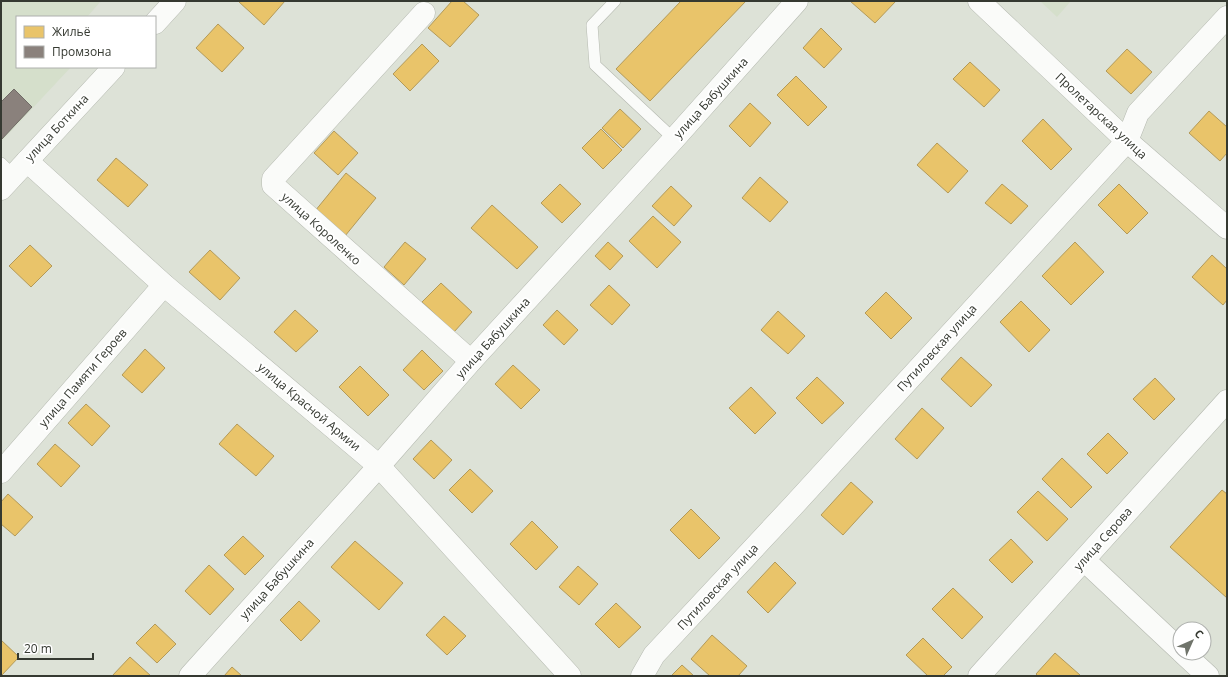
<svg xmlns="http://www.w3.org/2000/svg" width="1228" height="677" font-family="'Open Sans',sans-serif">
  <rect width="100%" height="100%" fill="#dde2d7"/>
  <g fill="#d5dfcb">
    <polygon points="1,1 101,1 87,17 17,17 17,67 71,67 1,142"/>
    <polygon points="1040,1 1071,1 1057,17"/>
  </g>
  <g fill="#e9c46a" stroke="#b39a59">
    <polygon points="238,1 285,1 264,25"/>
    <polygon points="452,1 463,1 479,15 450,47 428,28"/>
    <polygon points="681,1 746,1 650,101 616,69"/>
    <polygon points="850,1 896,1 875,23"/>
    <polygon points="218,24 244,48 222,72 196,48"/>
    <polygon points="821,28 842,49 824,68 803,48"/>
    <polygon points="422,44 439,61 410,91 393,74"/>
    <polygon points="1127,49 1152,72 1131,94 1106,71"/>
    <polygon points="970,62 1000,90 984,107 953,79"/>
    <polygon points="796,76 827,107 808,126 777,95"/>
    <polygon points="750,103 771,123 750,147 729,126"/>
    <polygon points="620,109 641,129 623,148 602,128"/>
    <polygon points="1209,111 1227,127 1227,153 1220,161 1189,133"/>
    <polygon points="1043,119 1072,149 1051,170 1022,141"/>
    <polygon points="601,129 622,150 603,169 582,148"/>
    <polygon points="334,131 358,153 338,175 314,153"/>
    <polygon points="937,143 968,171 948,193 917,165"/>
    <polygon points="116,158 148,185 128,207 97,180"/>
    <polygon points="346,173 376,198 345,236 315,211"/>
    <polygon points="760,177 788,202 770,222 742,198"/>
    <polygon points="560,184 581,204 562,223 541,203"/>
    <polygon points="1002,184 1028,206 1011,224 985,203"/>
    <polygon points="1119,184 1148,213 1127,234 1098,205"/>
    <polygon points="671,186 692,206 674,226 652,206"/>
    <polygon points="492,205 538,247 517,269 471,228"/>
    <polygon points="653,216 681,242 657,268 629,241"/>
    <polygon points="405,242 426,259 404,285 384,267"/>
    <polygon points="608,242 623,256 610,270 595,256"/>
    <polygon points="1075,242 1104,272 1071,305 1042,276"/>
    <polygon points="30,245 52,266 31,287 9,266"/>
    <polygon points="210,250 240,278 220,300 189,272"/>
    <polygon points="1212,255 1227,269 1227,300 1223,305 1192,277"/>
    <polygon points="441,283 472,312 454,332 422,302"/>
    <polygon points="609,285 630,305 612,325 590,305"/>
    <polygon points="886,292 912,318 891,339 865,313"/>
    <polygon points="1021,301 1050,330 1029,352 1000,322"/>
    <polygon points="295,310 318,331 296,352 274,332"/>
    <polygon points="557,310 578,330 564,345 543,325"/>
    <polygon points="778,311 805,336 788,354 761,330"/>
    <polygon points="145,349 165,368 142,393 122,375"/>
    <polygon points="422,350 443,371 424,390 403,370"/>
    <polygon points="961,357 992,385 971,407 941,379"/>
    <polygon points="513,365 540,390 521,409 495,384"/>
    <polygon points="360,366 389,395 368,416 339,387"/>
    <polygon points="817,377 844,403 822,424 796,398"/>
    <polygon points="1155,378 1175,399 1154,420 1133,399"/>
    <polygon points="751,387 776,413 755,434 729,408"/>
    <polygon points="86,404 110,426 92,446 68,423"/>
    <polygon points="922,408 944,428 917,459 895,439"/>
    <polygon points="237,424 274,456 256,476 219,444"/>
    <polygon points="1108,433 1128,453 1107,474 1087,454"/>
    <polygon points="431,440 452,460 434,479 413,459"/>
    <polygon points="55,444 80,466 61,487 37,464"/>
    <polygon points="1062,458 1092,487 1071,508 1042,479"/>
    <polygon points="470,469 493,491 472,513 449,490"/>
    <polygon points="851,482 873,502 843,535 821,515"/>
    <polygon points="1222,490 1227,494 1227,598 1170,547"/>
    <polygon points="1038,491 1068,519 1047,541 1017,512"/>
    <polygon points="8,494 33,517 15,536 1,524 1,502"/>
    <polygon points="691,509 720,538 699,559 670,530"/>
    <polygon points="532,521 558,547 536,570 510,544"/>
    <polygon points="243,536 264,556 245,575 224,555"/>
    <polygon points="1011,539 1033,562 1012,583 989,560"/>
    <polygon points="355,541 403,583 379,610 331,567"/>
    <polygon points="775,562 796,583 768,613 747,592"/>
    <polygon points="209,565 234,589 210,615 185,591"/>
    <polygon points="578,566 598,584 579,605 559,587"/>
    <polygon points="953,588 983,617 962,639 932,609"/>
    <polygon points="299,601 320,621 301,641 280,620"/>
    <polygon points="616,603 641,627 619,648 595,624"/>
    <polygon points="444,616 466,636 447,655 426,635"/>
    <polygon points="155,624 176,644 157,663 136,643"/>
    <polygon points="712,635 747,666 738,676 710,676 691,659"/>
    <polygon points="923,638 952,667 943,676 928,676 906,655"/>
    <polygon points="1,640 19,657 1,676"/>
    <polygon points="1055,653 1080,675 1080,676 1038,676 1036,674"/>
    <polygon points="130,657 151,676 112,676"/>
    <polygon points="682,665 694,676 671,676"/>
    <polygon points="232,667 242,676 224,676"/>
  </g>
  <polygon fill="#8a817c" stroke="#706b66" points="14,89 32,107 1,140 1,102"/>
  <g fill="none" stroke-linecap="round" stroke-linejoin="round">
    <g stroke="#b5b9b0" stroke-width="12">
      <g id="lane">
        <polyline points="615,1 592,25 595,65 674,139"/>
        <polyline points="1,163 13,175"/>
      </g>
    </g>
    <g stroke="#b5b9b0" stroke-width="23">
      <g id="street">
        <polyline points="979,1 1127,141 1227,228"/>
        <polyline points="424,13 273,179 273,185 471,361"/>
        <polyline points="155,23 175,1"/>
        <polyline points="27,161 164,285 379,466 570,676"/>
        <polyline points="1,189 114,67"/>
        <polyline points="1,472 164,285"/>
        <polyline points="1084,560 1180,650"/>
        <polyline points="1183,653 1208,676"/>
        <polyline points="190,676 379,466 471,361 674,139 797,1"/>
        <polyline points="642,676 654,655 793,506 1127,141 1138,113 1227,17"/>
        <polyline points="979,676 1227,401"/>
      </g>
    </g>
    <use href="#lane" stroke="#fafbf9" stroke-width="11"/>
    <use href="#street" stroke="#fafbf9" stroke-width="22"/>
  </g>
  <g text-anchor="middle" stroke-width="4" stroke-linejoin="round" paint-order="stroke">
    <g font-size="12" fill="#353931" stroke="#fff">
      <text transform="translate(711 98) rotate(-48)" y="4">улица Бабушкина</text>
      <text transform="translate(1101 116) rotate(43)" y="4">Пролетарская улица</text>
      <text transform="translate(57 128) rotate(-47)" y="4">улица Боткина</text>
      <text transform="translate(321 229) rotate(42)" y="4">улица Короленко</text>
      <text transform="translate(493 338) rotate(-48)" y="4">улица Бабушкина</text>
      <text transform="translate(937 348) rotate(-48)" y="4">Путиловская улица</text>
      <text transform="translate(83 378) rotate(-49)" y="4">улица Памяти Героев</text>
      <text transform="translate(309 407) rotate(40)" y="4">улица Красной Армии</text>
      <text transform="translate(1103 539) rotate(-48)" y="4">улица Серова</text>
      <text transform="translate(277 579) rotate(-48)" y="4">улица Бабушкина</text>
      <text transform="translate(718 587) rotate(-47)" y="4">Путиловская улица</text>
    </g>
  </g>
  <rect width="1228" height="677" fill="none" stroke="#353931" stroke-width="4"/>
  <rect x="16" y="16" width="140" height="52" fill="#ffffff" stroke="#aeb0ad"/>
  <rect x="24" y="26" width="20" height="12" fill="#e9c46a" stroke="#aeb0ad"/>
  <text x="52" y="36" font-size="12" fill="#353931">Жильё</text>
  <rect x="24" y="46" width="20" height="12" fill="#8a817c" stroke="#aeb0ad"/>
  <text x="52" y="56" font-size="12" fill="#353931">Промзона</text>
  <g transform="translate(1192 641) rotate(45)"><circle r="19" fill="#ffffff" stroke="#aeb0ad"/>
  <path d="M0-3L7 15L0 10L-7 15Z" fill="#70746b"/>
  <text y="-6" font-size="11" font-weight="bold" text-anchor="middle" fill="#353931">С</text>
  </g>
  <path d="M18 653v6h75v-6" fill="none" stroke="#353931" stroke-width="2"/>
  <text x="24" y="653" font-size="12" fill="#353931" stroke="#ffffff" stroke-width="3" paint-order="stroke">20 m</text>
</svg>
